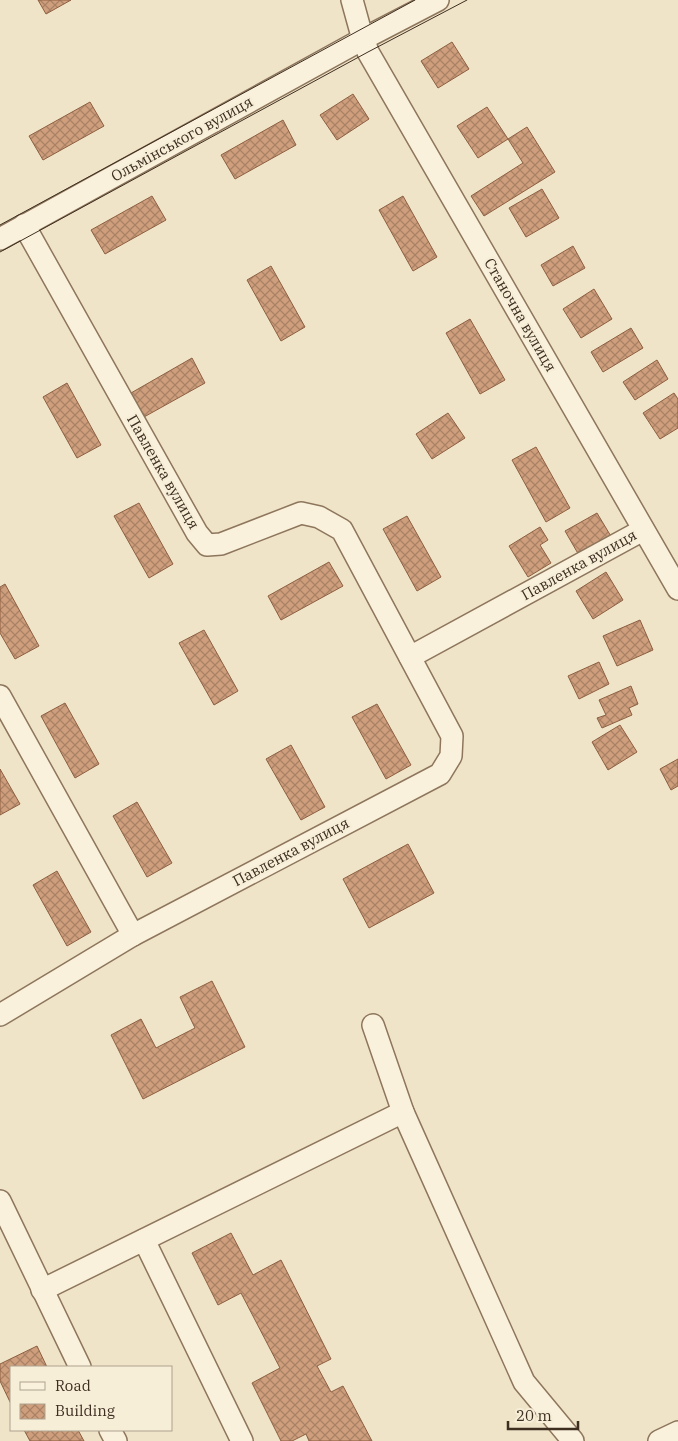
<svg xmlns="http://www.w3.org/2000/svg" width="678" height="1441" font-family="'IBM Plex Serif',serif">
  <defs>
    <pattern id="building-cross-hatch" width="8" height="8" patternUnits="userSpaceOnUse" patternTransform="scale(1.25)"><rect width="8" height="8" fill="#cf9f7d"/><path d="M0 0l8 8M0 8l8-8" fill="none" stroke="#a98266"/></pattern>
  </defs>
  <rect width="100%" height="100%" fill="#f0e4c8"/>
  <g fill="url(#building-cross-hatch)" stroke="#8d5f41">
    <polygon points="38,0 71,0 46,14"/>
    <polygon points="452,42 469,69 438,88 421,61"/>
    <polygon points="353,94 369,119 337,140 320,115"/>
    <polygon points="90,102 104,126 43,160 29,136"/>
    <polygon points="487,107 508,139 478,158 457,126"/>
    <polygon points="283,120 296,145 235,179 221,155"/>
    <polygon points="527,127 555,172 484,216 471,196 523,163 508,139"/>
    <polygon points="542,189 559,218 526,237 509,208"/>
    <polygon points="152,196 166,220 105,254 91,230"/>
    <polygon points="403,196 437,257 413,271 379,210"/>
    <polygon points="573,246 585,268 553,286 541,265"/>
    <polygon points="271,266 305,327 281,341 247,280"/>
    <polygon points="594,289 612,319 581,338 563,309"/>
    <polygon points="470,319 505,380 480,394 446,333"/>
    <polygon points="631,328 643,348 603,372 591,352"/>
    <polygon points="192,358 205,383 144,417 131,393"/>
    <polygon points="657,360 668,379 635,400 623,382"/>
    <polygon points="67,383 101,445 77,458 43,397"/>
    <polygon points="674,393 678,399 678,428 660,439 643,413"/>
    <polygon points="448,413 465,438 432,459 416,434"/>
    <polygon points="536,447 570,508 546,522 512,460"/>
    <polygon points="139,503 173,564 149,578 114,516"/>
    <polygon points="597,513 612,538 580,557 565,531"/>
    <polygon points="407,516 441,577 417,591 383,529"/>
    <polygon points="540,527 548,540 540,545 551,563 528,577 509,546"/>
    <polygon points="329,562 343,586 281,620 268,596"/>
    <polygon points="606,572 623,600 593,619 576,591"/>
    <polygon points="5,584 39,646 15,659 0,633 0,587"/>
    <polygon points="640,620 653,650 617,666 603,636"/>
    <polygon points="204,630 238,691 214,705 179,643"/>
    <polygon points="599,662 609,684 579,699 568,676"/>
    <polygon points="631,686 638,704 629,708 632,715 602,728 597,718 606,715 599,700"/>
    <polygon points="65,703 99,764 75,778 41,716"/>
    <polygon points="377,704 411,765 386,779 352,717"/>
    <polygon points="620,725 637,752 608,770 592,742"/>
    <polygon points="291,745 325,807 301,820 266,759"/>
    <polygon points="678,759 678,786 671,790 660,769"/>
    <polygon points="0,769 20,804 0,815"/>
    <polygon points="137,802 172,863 147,877 113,816"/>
    <polygon points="408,844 434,893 369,928 343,879"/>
    <polygon points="57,871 91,932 67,946 33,885"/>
    <polygon points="212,981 245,1047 143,1099 111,1035 141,1019 156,1048 195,1028 180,997"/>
    <polygon points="231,1233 253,1275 281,1260 331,1359 317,1366 331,1392 343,1386 372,1441 309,1441 306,1434 292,1441 281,1441 252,1383 280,1368 241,1293 218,1305 192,1253"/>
    <polygon points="37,1346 47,1367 11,1367 11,1404 0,1381 0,1364"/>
    <polygon points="24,1430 78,1430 84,1441 30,1441"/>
  </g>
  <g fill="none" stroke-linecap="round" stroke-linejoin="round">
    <g stroke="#8d765c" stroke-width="24">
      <g id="minor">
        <polyline points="352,0 360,29 368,52 678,589"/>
        <polyline points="0,239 363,39 438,0"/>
        <polyline points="410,657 643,530"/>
        <polyline points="0,696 133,935"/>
        <polyline points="0,1015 133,935 440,774 451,756 452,736 342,530 319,517 301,513 221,544 207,545 197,533 24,225"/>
        <polyline points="373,1025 403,1112 524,1382 573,1441"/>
        <polyline points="0,1201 80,1367"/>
        <polyline points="144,1240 242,1441"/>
        <polyline points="42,1290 403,1112"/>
        <polyline points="110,1430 116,1441"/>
        <polyline points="659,1441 678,1432"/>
      </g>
    </g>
    <use href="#minor" stroke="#faf1dc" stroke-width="21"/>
    <g stroke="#3d2e20" stroke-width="1">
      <polyline points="0,225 415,0"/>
      <polyline points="0,252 368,52 467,0"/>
    </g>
  </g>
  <g text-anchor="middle" stroke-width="4.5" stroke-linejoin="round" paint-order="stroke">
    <g font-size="15" fill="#3d2e20" stroke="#f7eed8">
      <text transform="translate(182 139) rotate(-29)" y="5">Ольмінського вулиця</text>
      <text transform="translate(520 315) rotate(60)" y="5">Станочна вулиця</text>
      <text transform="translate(163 472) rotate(60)" y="5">Павленка вулиця</text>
      <text transform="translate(579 565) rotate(-29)" y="5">Павленка вулиця</text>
      <text transform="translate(291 852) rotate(-28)" y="5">Павленка вулиця</text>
    </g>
  </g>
  <rect x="10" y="1366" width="162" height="65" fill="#f7eed8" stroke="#ada18e"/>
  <rect x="20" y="1382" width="25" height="8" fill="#faf1dc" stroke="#ada18e"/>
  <text x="55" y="1391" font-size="15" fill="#3d2e20">Road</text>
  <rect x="20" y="1404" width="25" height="15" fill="url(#building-cross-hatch)" stroke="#ada18e"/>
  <text x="55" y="1416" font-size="15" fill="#3d2e20">Building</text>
  <path d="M508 1421v8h70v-8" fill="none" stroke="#3d2e20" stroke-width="2.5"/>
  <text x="516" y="1421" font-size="15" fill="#3d2e20" stroke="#f7eed8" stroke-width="4" paint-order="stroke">20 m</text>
</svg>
